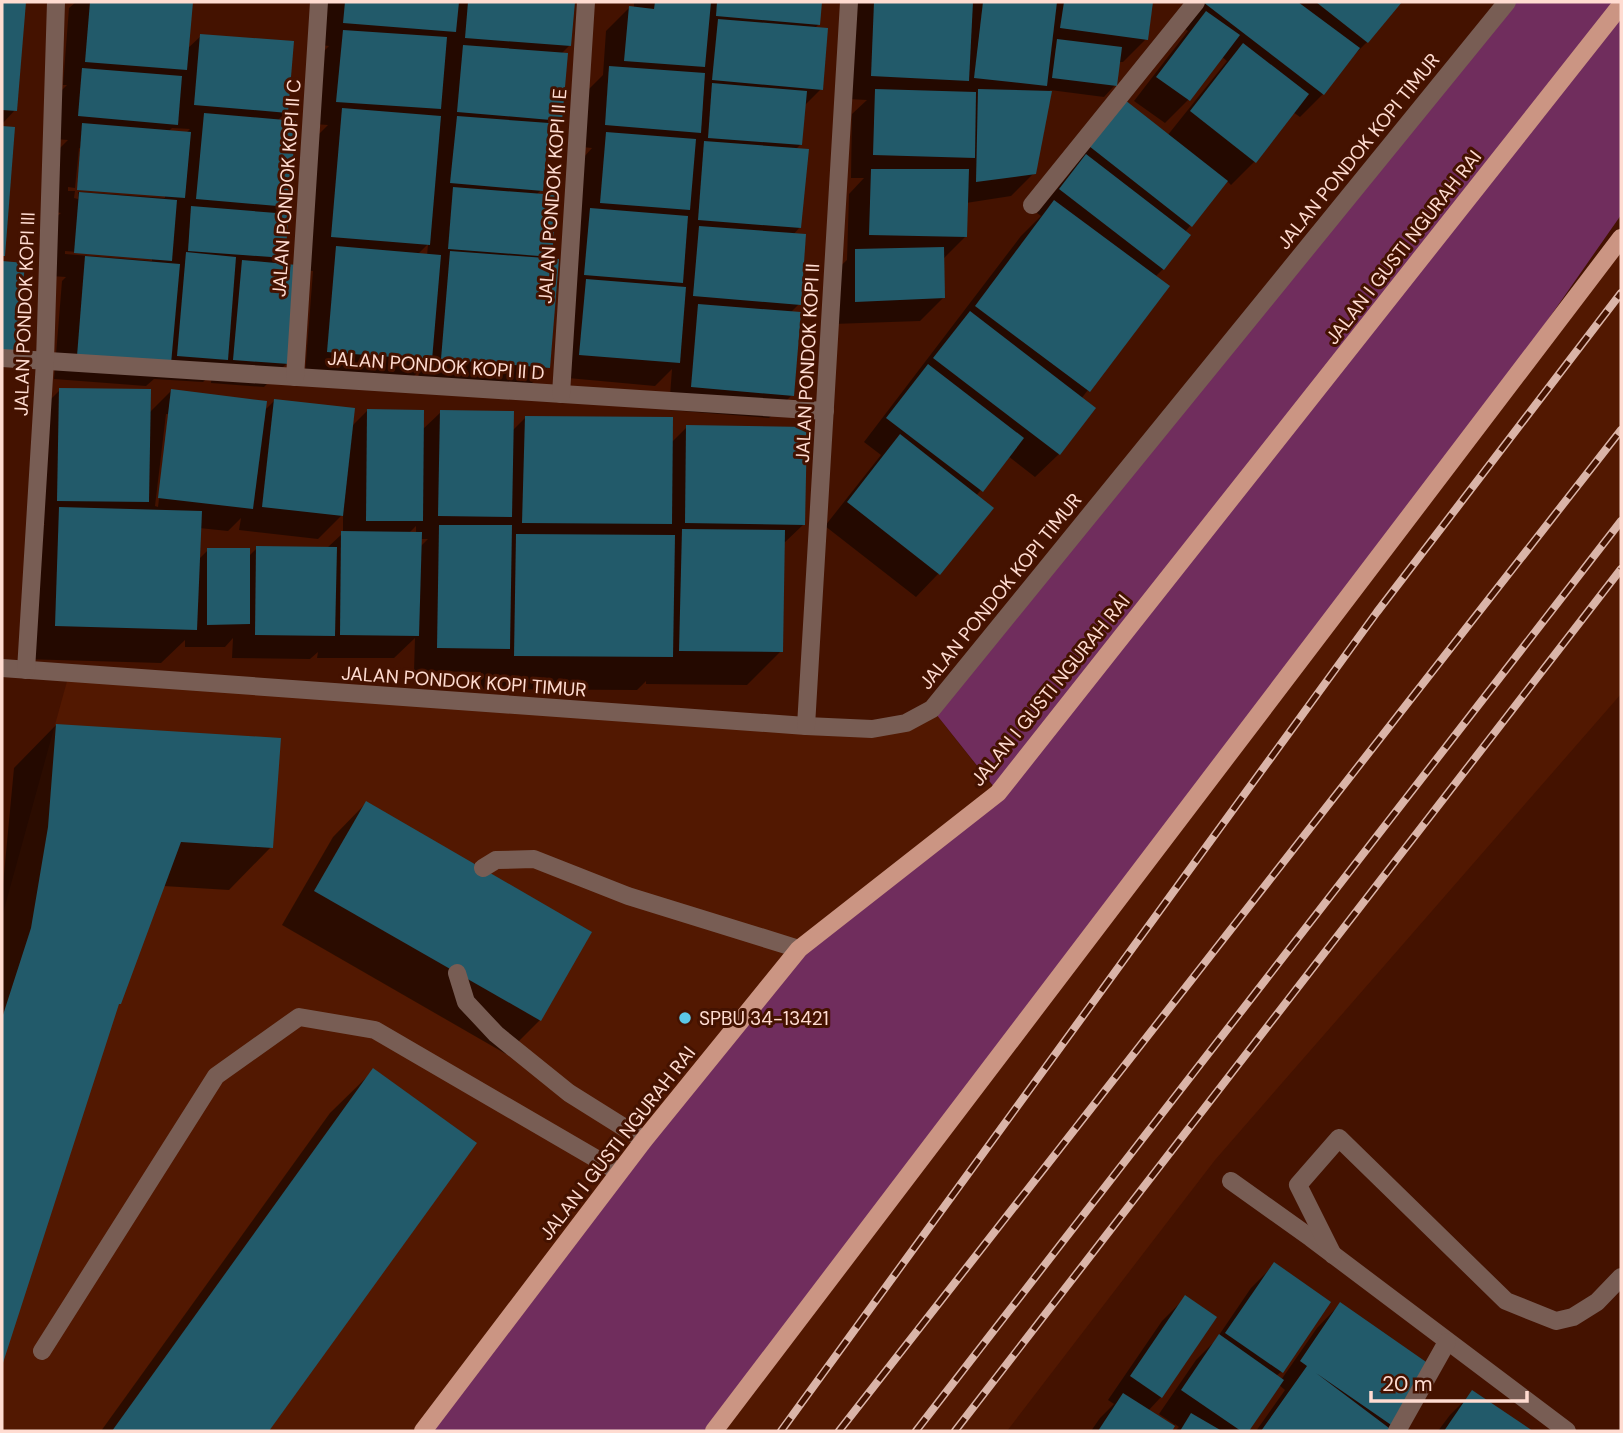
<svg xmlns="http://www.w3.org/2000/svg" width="1623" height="1433" font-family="'DM Sans',sans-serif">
  <rect width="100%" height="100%" fill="#441200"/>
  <g fill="#521801">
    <polygon points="1621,238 1621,694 1215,1160 1007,1431 713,1431"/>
    <polygon points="69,674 872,729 932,709 998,793 423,1431 2,1431 2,917"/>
  </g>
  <polygon fill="#702d5d" points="1507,2 1621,2 1621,215 1422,500 712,1431 423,1431 799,949 998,792 932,709"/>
  <g fill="#0007" fill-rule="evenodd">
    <polygon points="2,2 24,2 15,110 2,124"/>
    <path d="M76 2H192L187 49 201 36 286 112 277 121 287 207 279 214 284 257 276 265 299 267 309 144 328 125 314 124 320 55 329 46 321 45 324 2H573L569 46 561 54 560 120 546 135 541 190 536 195 550 257 547 260 548 367 525 390 418 382 419 371 407 383 305 375 313 271 297 270 287 363 264 387 211 383 212 373 203 382 154 379 146 386 54 379 62 281 66 277 51 276 56 217 61 213 54 212 60 148 68 140 55 139 59 93 67 85H63L69 8ZM172 128 190 129 185 134 168 132ZM79 148 165 195V198L78 192V199L74 198 75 191H68V187L75 188ZM428 244 427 256 417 255ZM65 251 152 258V261L65 254Z"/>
    <polygon points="634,2 821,2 819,24 815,28 821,89 804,106 800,145 795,150 800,227 793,235 799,304 790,313 792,395 769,418 669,410 672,369 655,386 557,377 584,157 592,148 582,147 587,91 603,75 606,31 629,8 634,8"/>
    <polygon points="853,2 1151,2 1146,39 1123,62 1118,62 1115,85 1104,97 1050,90 1034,173 1011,196 966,203 966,236 943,259 943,298 920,321 833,324 832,274 847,260 849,194 864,178 851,178 852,114 867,100 848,99"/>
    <polygon points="1201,2 1400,2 1367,42 1346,63 1323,94 1300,117 1293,112 1254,162 1231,185 1227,181 1185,232 1163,269 1155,277 1167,287 1081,399 1094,409 1059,454 1035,477 1008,456 976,496 939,573 916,597 825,526 881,455 864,442 1021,236 1041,216 1037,213 1070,173 1067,170 1102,126 1167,136 1227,61 1221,56 1188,100 1165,123 1134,101 1188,31 1182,27"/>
    <polygon points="2,128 13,129 2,256"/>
    <path d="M60 390 148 414 171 391 263 412 274 401 351 427 367 411 422 430 441 412 512 431 525 418 671 443 687 427 804 524 783 544 781 651 747 685 646 684V681L637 690 481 689V672L414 671 415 638 394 658H317L318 652 310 659 232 658 233 638 225 647H185V640L161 663 22 659 26 543 45 524H35L37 413ZM166 414H169L158 507 155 506ZM343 514V533L327 548H257L248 557 208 550 198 560 199 528 228 531 241 518 239 530 318 539ZM416 526V534H408ZM420 539H428L420 547Z"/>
    <polygon points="56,725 271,847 229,890 163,886 117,1006 2,1362 2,895 14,768"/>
    <polygon points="366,803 540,1020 506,1054 282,925 333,837"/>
    <polygon points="373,1071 474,1143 267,1431 101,1431 330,1113"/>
    <polygon points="1274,1265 1281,1372 1276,1376 1281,1380 1317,1328 1340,1304 1426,1365 1392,1431 1256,1431 1285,1390 1279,1385 1247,1431 1175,1431 1179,1427 1175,1424 1170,1431 1091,1431 1100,1418 1114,1404 1108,1400 1162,1321 1185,1298 1215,1318 1161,1397 1148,1411 1173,1427 1174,1424 1159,1414 1196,1360 1215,1341 1251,1288"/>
    <polygon points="1473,1392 1530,1431 1438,1431 1450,1415"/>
  </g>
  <g fill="#225a6a">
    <polygon points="2,2 26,2 17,111 2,110"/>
    <polygon points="90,2 193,2 187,70 85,62"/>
    <polygon points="345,2 459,2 456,32 343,23"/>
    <polygon points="468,2 575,2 571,46 465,38"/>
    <polygon points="655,2 711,2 705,67 624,61 629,6 654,9"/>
    <polygon points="717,2 822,2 820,25 716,16"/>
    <polygon points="874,2 973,2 969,81 871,76"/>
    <polygon points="983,2 1057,2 1047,86 974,78"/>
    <polygon points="1064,2 1153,2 1148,40 1060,28"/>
    <polygon points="1203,2 1298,2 1360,48 1324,95"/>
    <polygon points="1316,2 1402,2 1368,43"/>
    <polygon points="1206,11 1240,35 1190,101 1156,77"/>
    <polygon points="718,19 828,28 823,90 712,80"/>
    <polygon points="343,30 447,37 441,109 336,102"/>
    <polygon points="200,34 294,41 288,113 194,105"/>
    <polygon points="1057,39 1122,47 1117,86 1052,78"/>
    <polygon points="1243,43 1309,94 1256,163 1190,111"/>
    <polygon points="463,45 568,53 562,121 457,112"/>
    <polygon points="609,66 705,73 701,133 605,125"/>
    <polygon points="82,68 182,76 178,125 78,116"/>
    <polygon points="712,83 807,91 802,145 708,138"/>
    <polygon points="875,89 976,92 975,158 873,155"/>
    <polygon points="978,89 1052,91 1036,174 976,182"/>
    <polygon points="1125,100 1228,181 1192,227 1089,146"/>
    <polygon points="342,108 441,116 430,245 331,237"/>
    <polygon points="204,113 296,121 289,207 196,199"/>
    <polygon points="457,116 549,123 543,191 450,183"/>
    <polygon points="82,123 191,132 185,198 77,190"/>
    <polygon points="2,126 15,127 5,256 2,256"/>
    <polygon points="606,132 696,139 690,210 600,203"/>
    <polygon points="704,141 809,149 801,228 698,220"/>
    <polygon points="1086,154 1191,235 1164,270 1059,189"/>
    <polygon points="871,169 969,169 967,237 869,235"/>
    <polygon points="453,187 557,195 552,257 448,249"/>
    <polygon points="79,192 177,200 172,261 74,253"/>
    <polygon points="1054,200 1170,286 1090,392 975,306"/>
    <polygon points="191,206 289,214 285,258 188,251"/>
    <polygon points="590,208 688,216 683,283 584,275"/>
    <polygon points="699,226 806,234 801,305 693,296"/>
    <polygon points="336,246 441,255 432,360 327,352"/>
    <polygon points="944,247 945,298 855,302 855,249"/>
    <polygon points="450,251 559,259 550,368 441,359"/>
    <polygon points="186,252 236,257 228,360 177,356"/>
    <polygon points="85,256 180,264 171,364 77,356"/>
    <polygon points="242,260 297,265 289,364 233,360"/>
    <polygon points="2,261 25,263 17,355 2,354"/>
    <polygon points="586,279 686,287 680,363 579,355"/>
    <polygon points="698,304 801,312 794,396 691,387"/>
    <polygon points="970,311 1096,408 1060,455 933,358"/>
    <polygon points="928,364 1024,438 983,492 886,418"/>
    <polygon points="59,388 151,389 149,502 57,501"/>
    <polygon points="171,389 267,401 253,509 158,498"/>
    <polygon points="274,399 355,408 343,516 262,507"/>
    <polygon points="367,409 424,410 423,521 366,521"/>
    <polygon points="440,410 514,411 512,517 438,516"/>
    <polygon points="525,416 673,417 672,524 522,523"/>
    <polygon points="686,425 807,427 805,525 685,523"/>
    <polygon points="900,434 994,508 940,575 847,502"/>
    <polygon points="59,507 202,511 197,630 55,626"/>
    <polygon points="439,525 512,525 510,649 437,648"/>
    <polygon points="682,529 785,530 783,652 679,651"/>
    <polygon points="341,531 422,532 419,636 340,635"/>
    <polygon points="516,534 675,535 673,657 514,656"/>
    <polygon points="256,546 337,547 335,636 255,635"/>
    <polygon points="207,548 250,548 250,624 207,625"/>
    <polygon points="56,724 281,738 273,848 181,842 121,1004 119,1004 2,1366 2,1018 31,928 48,827"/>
    <polygon points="366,801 592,932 541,1021 314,891"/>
    <polygon points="373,1068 477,1143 269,1431 112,1431"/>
    <polygon points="1274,1262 1331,1302 1283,1373 1225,1333"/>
    <polygon points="1185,1295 1217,1317 1162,1398 1130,1376"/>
    <polygon points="1340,1302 1429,1364 1397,1429 1316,1373 1393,1431 1261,1431 1307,1366 1300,1361"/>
    <polygon points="1219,1334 1284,1380 1249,1431 1241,1431 1181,1390"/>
    <polygon points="1472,1390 1533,1431 1444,1431"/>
    <polygon points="1123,1393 1175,1426 1172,1431 1098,1431"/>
    <polygon points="1191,1413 1222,1431 1180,1431"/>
  </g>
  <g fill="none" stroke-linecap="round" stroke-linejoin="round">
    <g stroke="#785d54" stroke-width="18">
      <polyline points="483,868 496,860 534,859 628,896 799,949"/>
      <polyline points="457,973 466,1002 496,1034 569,1093 644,1140"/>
      <polyline points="42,1351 216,1076 299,1017 375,1030 619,1172"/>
    </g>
    <g stroke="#785d54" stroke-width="18">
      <polyline points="1032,205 1196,2"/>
      <polyline points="2,358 825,411"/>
      <polyline points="295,377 319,2"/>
      <polyline points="561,394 586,2"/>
      <polyline points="2,668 806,726 872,729 906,723 932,709 1507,2"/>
      <polyline points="26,670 45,361 56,2"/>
      <polyline points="806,726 849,2"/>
      <polyline points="1231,1181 1311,1238 1567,1431"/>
      <polyline points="1333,1255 1298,1185 1339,1138 1506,1301 1556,1321 1573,1317 1597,1302 1621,1277"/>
      <polyline points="1397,1431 1447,1342"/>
    </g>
    <g stroke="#cb9583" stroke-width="18">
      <polyline points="423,1431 644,1140 799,949 998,793 1621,5"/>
      <polyline points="714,1431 1621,238"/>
    </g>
    <g stroke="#dab4a8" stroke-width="8">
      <g id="rail">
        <polyline points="781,1431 1377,612 1621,293"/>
        <polyline points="839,1431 1621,430"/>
        <polyline points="916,1431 1621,521"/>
        <polyline points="955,1431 1621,569"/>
      </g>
    </g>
    <use href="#rail" stroke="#441200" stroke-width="5" stroke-dasharray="16" stroke-linecap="butt"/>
  </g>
  <circle fill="#5bc7e7" stroke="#441200" stroke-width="2.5" cx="685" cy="1018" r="7"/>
  <g text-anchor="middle" stroke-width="6" stroke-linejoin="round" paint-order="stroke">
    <g font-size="19" fill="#ffdcd1" stroke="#441200">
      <text transform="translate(1358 151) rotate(-51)" y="7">JALAN PONDOK KOPI TIMUR</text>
      <text transform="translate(286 188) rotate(-86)" y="7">JALAN PONDOK KOPI II C</text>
      <text transform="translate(552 196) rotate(-86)" y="7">JALAN PONDOK KOPI II E</text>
      <text transform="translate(1403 247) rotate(-52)" y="7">JALAN I GUSTI NGURAH RAI</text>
      <text transform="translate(24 314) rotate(-88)" y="7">JALAN PONDOK KOPI III</text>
      <text transform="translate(807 363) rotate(-87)" y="7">JALAN PONDOK KOPI II</text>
      <text transform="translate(436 365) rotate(4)" y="7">JALAN PONDOK KOPI II D</text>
      <text transform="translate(1000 591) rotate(-51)" y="7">JALAN PONDOK KOPI TIMUR</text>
      <text transform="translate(464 681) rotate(4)" y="7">JALAN PONDOK KOPI TIMUR</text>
      <text transform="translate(1050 690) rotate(-51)" y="7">JALAN I GUSTI NGURAH RAI</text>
      <text transform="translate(617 1143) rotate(-52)" y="7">JALAN I GUSTI NGURAH RAI</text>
    </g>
    <g font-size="19" fill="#ffdcd1" stroke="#441200" text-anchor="start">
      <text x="699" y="1025">SPBU 34-13421</text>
    </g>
  </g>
  <rect width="1623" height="1433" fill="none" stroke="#ffdcd1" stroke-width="7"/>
  <path d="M1371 1391v10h156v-10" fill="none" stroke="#ffdcd1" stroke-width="3.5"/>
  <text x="1382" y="1391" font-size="21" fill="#ffdcd1" stroke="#441200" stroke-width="5" paint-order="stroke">20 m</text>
</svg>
